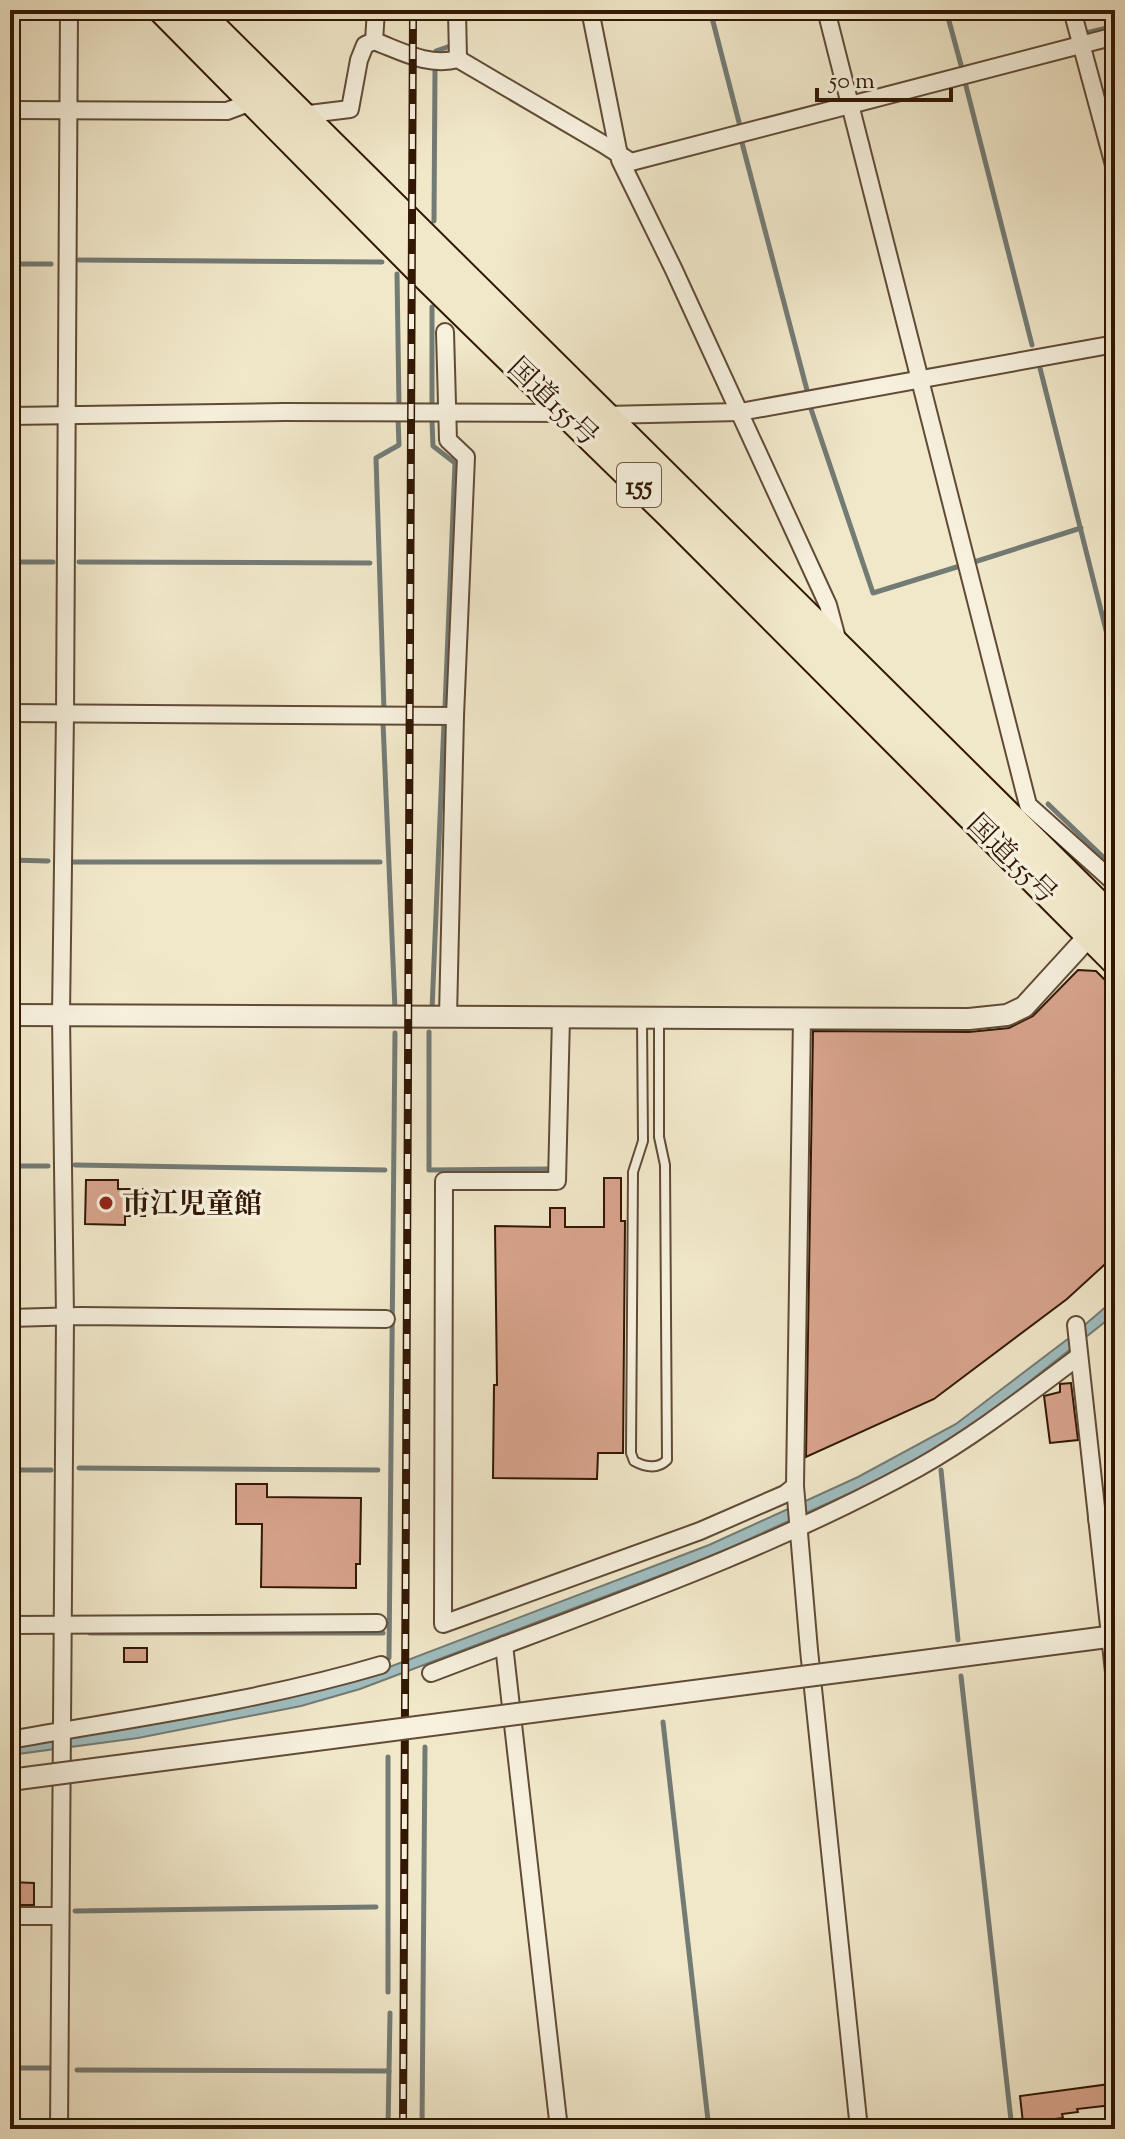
<svg xmlns="http://www.w3.org/2000/svg" width="1125" height="2139" font-family="'Sorts Mill Goudy','Noto Serif JP',serif">
  <rect width="100%" height="100%" fill="#f1e8ca"/>
  <filter id="stains"><feTurbulence type="fractalNoise" baseFrequency=".0025" numOctaves="4"/><feColorMatrix values="0 0 0 0 .2 0 0 0 0 .09 0 0 0 0 .02 0 0 0 .5 -.17"/></filter>
  <radialGradient id="worn" r=".72"><stop offset=".6" stop-color="#630" stop-opacity="0"/><stop offset="1" stop-color="#630" stop-opacity=".3"/></radialGradient>
  <polygon fill="#9fbdc0" stroke="#737b75" stroke-width="2" points="1115,1299 1115,1314 972,1427 918,1460 859,1489 712,1556 360,1689 301,1706 138,1738 10,1755 10,1744 358,1679 709,1545 858,1477 956,1424 1073,1335"/>
  <g fill="none" stroke-linecap="round" stroke-linejoin="round">
    <g stroke="#737b75" stroke-width="5">
      <polyline points="710,10 740,126"/>
      <polyline points="946,10 961,65"/>
      <polyline points="1086,33 1115,26"/>
      <polyline points="436,51 453,45"/>
      <polyline points="965,82 1032,345"/>
      <polyline points="741,139 808,394"/>
      <polyline points="434,221 435,69"/>
      <polyline points="79,260 382,262"/>
      <polyline points="10,264 51,264"/>
      <polyline points="397,274 399,406"/>
      <polyline points="432,307 432,405"/>
      <polyline points="1040,368 1115,666"/>
      <polyline points="810,406 873,593 960,566"/>
      <polyline points="432,421 433,446 455,463 445,707"/>
      <polyline points="10,562 53,562"/>
      <polyline points="79,562 370,563"/>
      <polyline points="971,563 1081,528"/>
      <polyline points="384,710 376,458 399,445 398,418"/>
      <polyline points="383,722 395,1009"/>
      <polyline points="1048,804 1103,857 1115,860"/>
      <polyline points="10,860 48,861"/>
      <polyline points="73,862 380,862"/>
      <polyline points="432,1010 444,722"/>
      <polyline points="429,1032 429,1170 552,1169"/>
      <polyline points="75,1165 385,1170"/>
      <polyline points="10,1166 48,1166"/>
      <polyline points="79,1468 378,1470"/>
      <polyline points="10,1470 51,1470"/>
      <polyline points="941,1470 958,1640"/>
      <polyline points="90,1633 383,1633"/>
      <polyline points="389,1658 395,1033"/>
      <polyline points="961,1676 1012,2129"/>
      <polyline points="663,1722 709,2129"/>
      <polyline points="388,1757 388,1992"/>
      <polyline points="75,1911 376,1907"/>
      <polyline points="10,2068 50,2068"/>
      <polyline points="77,2070 389,2071"/>
      <polyline points="388,2129 390,2013"/>
      <polyline points="422,2129 425,1747"/>
    </g>
  </g>
  <g fill="#d8a48d" stroke="#311704" stroke-width="2">
    <polygon points="1078,970 1096,971 1115,990 1115,1255 1067,1299 934,1399 806,1457 813,1031 969,1032 1009,1028 1033,1016"/>
    <polygon points="604,1178 621,1178 621,1221 625,1221 623,1453 598,1453 597,1479 493,1478 494,1385 497,1385 495,1226 550,1227 550,1208 565,1208 565,1227 604,1227"/>
    <polygon points="86,1180 118,1180 118,1189 146,1189 145,1216 125,1216 125,1225 85,1224"/>
    <polygon points="1071,1383 1078,1440 1050,1443 1044,1396 1060,1392 1060,1384"/>
    <polygon points="236,1484 267,1484 267,1497 361,1498 360,1564 356,1564 356,1588 261,1587 262,1524 236,1524"/>
    <rect x="124" y="1648" width="23" height="14"/>
    <polygon points="10,1882 34,1883 34,1905 10,1905"/>
    <polygon points="1110,2084 1112,2105 1077,2109 1078,2112 1062,2114 1063,2118 1023,2123 1020,2096"/>
  </g>
  <g fill="none" stroke-linecap="round" stroke-linejoin="round">
    <g stroke="#614b36" stroke-width="12">
      <path id="service" d="M642 1020 643 1141 633 1172 631 1453 634 1461C645 1467 657 1470 667 1460L665 1165 659 1137V1017"/>
    </g>
    <g stroke="#614b36" stroke-width="20">
      <g id="minor">
        <polyline points="457,10 458,59"/>
        <polyline points="590,10 620,160 673,268 828,605 838,642"/>
        <polyline points="826,10 1028,805 1115,883"/>
        <polyline points="1072,10 1115,169"/>
        <path d="M374 41C401 51 428 67 458 59L603 144 631 162 1115 36"/>
        <polyline points="10,110 227,111 254,101"/>
        <polyline points="301,115 350,109 359,60 365,45 374,41 376,10"/>
        <polyline points="445,332 448,440 466,457 455,716 448,1016"/>
        <polyline points="604,415 740,412 1115,344"/>
        <polyline points="10,416 284,412 564,413"/>
        <polyline points="10,713 455,716"/>
        <polyline points="561,1017 557,1181 444,1181 443,1624 700,1531 785,1494 795,1486"/>
        <polyline points="802,1017 795,1486 809,1650 859,2129"/>
        <polyline points="10,1318 80,1316 386,1319"/>
        <polyline points="1076,1325 1115,1681"/>
        <polyline points="1097,1519 1115,1517"/>
        <polyline points="10,1625 378,1623"/>
        <polyline points="504,1645 559,2129"/>
        <path d="M431 1673C595 1610 764 1553 918 1468 975 1436 1027 1395 1078 1357"/>
        <path d="M10 1740C134 1718 260 1701 381 1665"/>
        <polyline points="10,1916 60,1916"/>
        <polyline points="59,2129 65,1317 61,1015 65,714 69,10"/>
      </g>
    </g>
    <g stroke="#614b36" stroke-width="24">
      <g id="tertiary">
        <polyline points="10,1015 969,1019 1007,1015 1024,1007 1097,927"/>
        <polyline points="877,1667 1115,1636"/>
      </g>
    </g>
    <g stroke="#311704" stroke-width="32">
      <g id="trunk">
        <polyline points="163,10 421,271 671,515 1115,960"/>
        <polyline points="195,10 1115,922"/>
      </g>
    </g>
    <use href="#service" stroke="#f6f0dd" stroke-width="8"/>
    <use href="#minor" stroke="#f6f0dd" stroke-width="16"/>
    <use href="#tertiary" stroke="#f6f0dd" stroke-width="20"/>
    <use href="#trunk" stroke="#f1e8ca" stroke-width="28"/>
    <g stroke="#311704" stroke-width="8">
      <polyline id="rail" points="403,2129 413,10"/>
    </g>
    <use href="#rail" stroke="#f6f0dd" stroke-width="5" stroke-dasharray="15" stroke-linecap="butt"/>
    <g stroke="#614b36" stroke-width="24" stroke-linecap="butt">
      <polyline id="tertiary-bridge" points="10,1780 877,1667"/>
    </g>
    <use href="#tertiary-bridge" stroke="#f6f0dd" stroke-width="20"/>
  </g>
  <circle fill="#8f2418" stroke="#f6f0dd" stroke-width="3" cx="106" cy="1203" r="8"/>
  <g text-anchor="middle" stroke-width="7" stroke-linejoin="round" paint-order="stroke">
    <rect fill="#f6f0dd" stroke="#6c5845" stroke-width="2" x="617" y="463" width="44" height="44" rx="6"/>
    <g font-size="26" font-weight="bold" fill="#311704">
      <text x="639" y="494">155</text>
    </g>
    <g font-size="28" fill="#311704" stroke="#f6f0dd">
      <text transform="translate(554 401) rotate(44)" y="10">国道155号</text>
      <text transform="translate(1013 858) rotate(45)" y="10">国道155号</text>
    </g>
    <g font-size="28" font-weight="bold" fill="#311704" stroke="#f6f0dd" text-anchor="start">
      <text x="122" y="1213">市江児童館</text>
    </g>
  </g>
  <rect width="1125" height="2139" fill="none" stroke="#f1e8ca" stroke-width="40"/>
  <rect x="12" y="12" width="1101" height="2115" fill="none" stroke="#311704" stroke-width="4"/>
  <rect x="20" y="20" width="1085" height="2099" fill="none" stroke="#311704" stroke-width="2"/>
  <path d="M817 88v12h134v-12" fill="none" stroke="#311704" stroke-width="4"/>
  <text x="829" y="88" font-size="24" fill="#311704" stroke="#f6f0dd" stroke-width="6" paint-order="stroke">50 m</text>
  <rect width="100%" height="100%" filter="url(#stains)"/>
  <rect width="100%" height="100%" fill="url(#worn)"/>
</svg>
